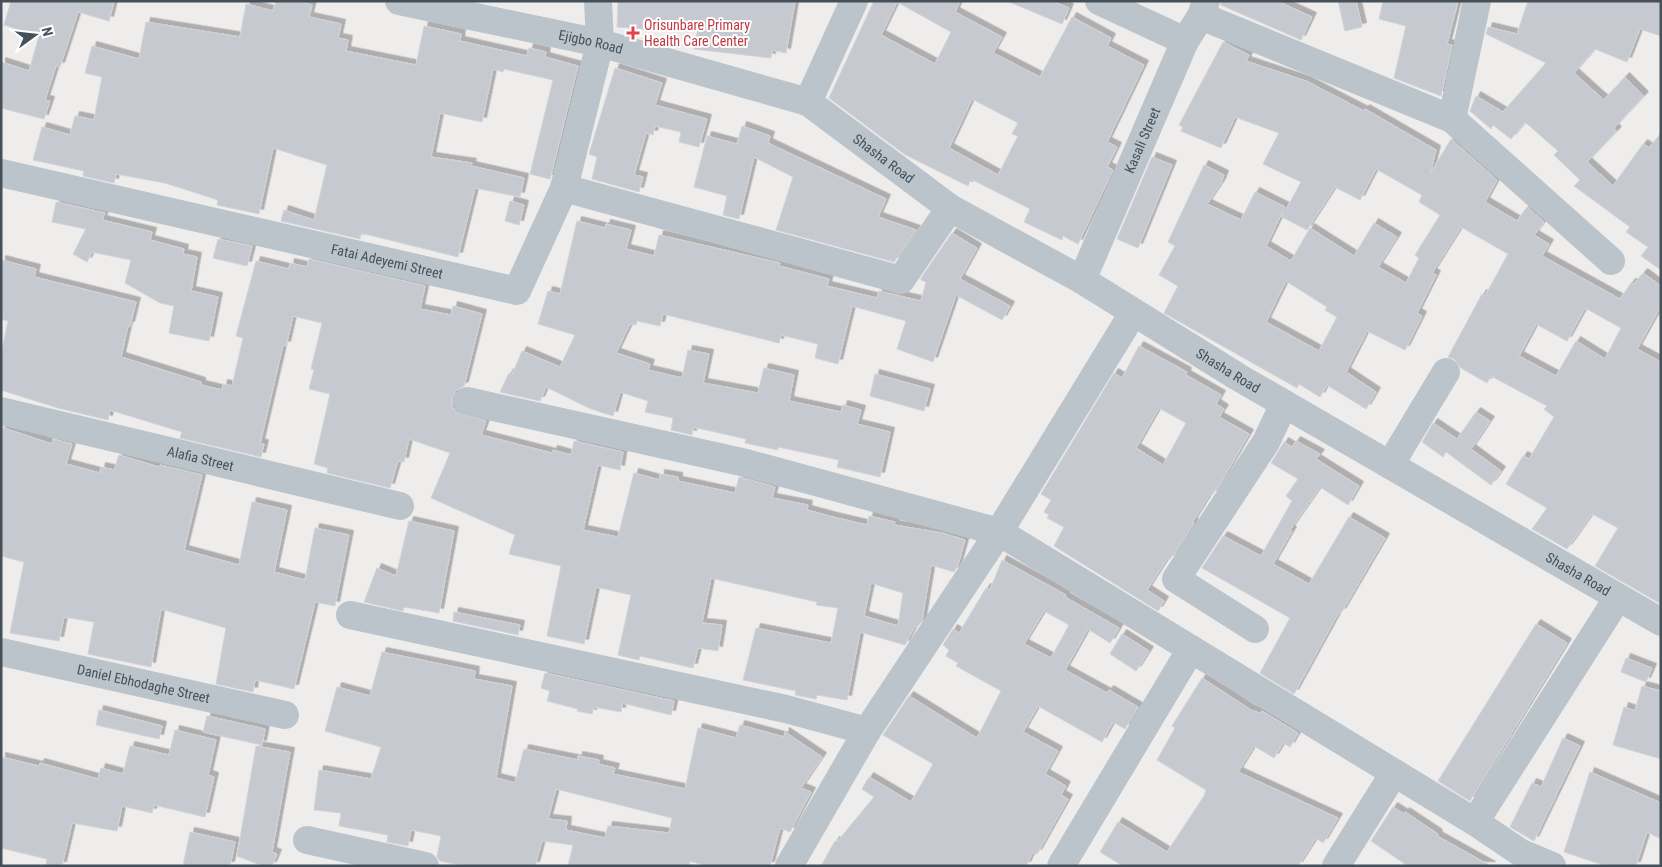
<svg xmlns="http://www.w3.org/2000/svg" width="1662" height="867" font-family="'Roboto Condensed',sans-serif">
  <defs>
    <filter id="shadow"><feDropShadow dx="4.5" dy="-4.5" stdDeviation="0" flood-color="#0004"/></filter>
  </defs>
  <rect width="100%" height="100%" fill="#efecec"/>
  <g fill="#c6c9cf" stroke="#d0d3d8" fill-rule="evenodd" filter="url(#shadow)">
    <polygon points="11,1 114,1 109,21 78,12 60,67 56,66 45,100 50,101 44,119 1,108 1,62 29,71 39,36 4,25"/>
    <polygon points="276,1 297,1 312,5 309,17 341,24 338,38 348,40 346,51 416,65 424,26 461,34 460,41 527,56 529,48 546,52 545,57 578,66 550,179 530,174 553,80 504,69 503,72 493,69 482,122 440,113 431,157 472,163 471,166 524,178 520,197 475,188 458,257 361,233 360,239 281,221 284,210 314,220 327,165 273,148 259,214 217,205 218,200 165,183 116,174 114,183 83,176 84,171 33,160 42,127 70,135 75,116 94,120 102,77 85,73 92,46 139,59 146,22 240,37 246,4 273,11"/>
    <polygon points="618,1 795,1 786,53 772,50 771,58 694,49 698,28 645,23 644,29 617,27"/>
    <path d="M874 1H960L955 12 1002 37 993 53 1040 77 1072 17 1111 38 1107 46 1144 65 1107 142 1117 147 1107 167 1113 170 1078 244 1063 236 1062 240 1024 222 1030 209 971 179 968 186 904 154 829 98ZM897 2 951 32 935 64 881 35ZM972 99 1018 123 1012 134 1018 136 998 175 949 148Z"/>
    <polygon points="1007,1 1052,1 1069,8 1062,24"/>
    <polygon points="1221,1 1277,1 1312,17 1301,40 1221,5"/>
    <polygon points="1338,1 1356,1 1362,27 1345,31"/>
    <polygon points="1383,1 1458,1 1447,44 1452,45 1441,96 1394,78 1406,26 1379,19"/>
    <polygon points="1528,1 1661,1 1661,36 1640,29 1627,62 1595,49 1574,73 1604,100 1625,77 1644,96 1614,128 1617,131 1587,162 1613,186 1643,144 1649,148 1661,133 1661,270 1641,256 1648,247 1626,232 1630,227 1574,186 1580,180 1554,155 1558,151 1525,122 1511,139 1493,125 1491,129 1470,111 1476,96 1503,112 1546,63 1486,34 1488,27 1517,34"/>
    <path d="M1223 42 1249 55 1246 61 1306 81 1364 111 1365 109 1436 150 1430 174 1451 139 1497 180 1485 202 1517 221 1527 207 1544 222 1534 235 1549 244 1542 256 1620 299 1631 283 1634 284 1643 273 1661 286V306L1637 349 1661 362V604L1595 566 1618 528 1592 514 1567 549 1532 529 1547 508 1506 484 1523 456 1529 459 1554 417 1544 409 1547 406 1491 376 1487 383 1461 368 1454 359 1448 357 1482 294 1485 296 1508 254 1461 227 1432 273 1436 275 1417 313 1422 316 1405 350 1367 331 1346 372 1376 392 1366 409 1327 385 1320 397 1299 384 1297 388 1164 313 1178 286 1159 275 1175 246 1168 242 1204 165 1224 175 1221 183 1207 204 1241 220 1255 192 1285 207 1266 246 1291 261 1310 228 1354 256 1374 223 1397 237 1378 267 1406 283 1419 258 1415 255 1440 215 1419 202 1422 195 1376 169 1360 200 1335 187 1307 230 1282 217 1301 182 1263 164 1279 133 1235 117 1221 148 1181 131 1183 127 1179 125ZM1286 281 1327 307 1325 310 1337 317 1319 351 1266 322ZM1585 308 1621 328 1605 359 1576 341 1556 376 1519 356 1536 324 1567 341Z"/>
    <polygon points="615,68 662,83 655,105 707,119 699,147 679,142 681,132 655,126 653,135 646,133 634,175 643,177 639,192 592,179 597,157 589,154"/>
    <polygon points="742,126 770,136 768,143 886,199 878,217 916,230 894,262 776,230 793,177 754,157 739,219 723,215 727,196 694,187 707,136 737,144"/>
    <polygon points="1152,157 1172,165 1138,248 1117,239"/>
    <polygon points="510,201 524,205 519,225 505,221"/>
    <polygon points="56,202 105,213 102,220 152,232 150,240 184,249 183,254 197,257 191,291 218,297 209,341 169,333 174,306 160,303 125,283 131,260 92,252 87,262 73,254 86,229 52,222"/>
    <polygon points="577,221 605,228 606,224 631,230 626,249 654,256 659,235 780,263 779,266 829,279 827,286 877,298 879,291 921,301 926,282 921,280 921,278 952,233 977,248 960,279 1010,306 1002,320 956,295 933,362 897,349 906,321 852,306 838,364 815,358 818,344 781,335 779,343 663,314 660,326 637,321 636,325 630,324 616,353 650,364 648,370 682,378 688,350 709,354 703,383 758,393 764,368 794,375 789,401 841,412 843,405 861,410 857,424 890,432 880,477 837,467 839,460 778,447 778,450 745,443 746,439 693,427 692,435 671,430 673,418 645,412 648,401 620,392 613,416 591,409 546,387 540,401 500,392 509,373 512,375 522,351 560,367 575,335 538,324 548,291 560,294"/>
    <polygon points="218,239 252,246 247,266 213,258"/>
    <path d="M309 259 425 286 420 309 451 315 453 306 482 314 464 386 456 390 452 398V406L457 413 486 421 481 435 552 453 553 450 571 455 574 441 623 452 620 470 598 465 583 530 618 537 634 473 660 480V474L678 477V481L735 493 739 477 775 487 772 498 808 505 807 510 833 517 867 525 869 516 895 522 894 525 942 533 965 540 958 565 954 572 931 565 922 621 917 627 915 626 905 645 860 632 847 700 817 695 816 699 795 695 796 691 743 680 756 628 831 643 838 608 816 605 817 602 711 578 702 623 722 625 718 651 698 648 693 668 640 656 639 660 618 655 631 595 596 587 584 644 547 636 561 566 509 554 515 535 431 498 450 453 409 439 404 462 398 461 390 488 327 473 328 468 314 464 330 394 309 389 314 370 311 369 322 323 293 316 286 346 283 345 260 444H264L261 457 180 438 182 432 110 410 108 420 58 408 1 390V354L8 321 1 319V260L36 269 34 277 136 302 130 326H128L121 357 201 382V385L222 390 223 384 232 386 243 338 236 336 256 261 289 269 290 263 307 267ZM871 583 903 593 898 626 864 616Z"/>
    <path d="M1139 346 1187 372 1186 375 1221 395 1216 404 1224 409 1219 417 1249 434 1223 479 1212 495 1210 494 1192 523H1194L1175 552 1169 560 1167 559 1147 590 1164 601 1158 611 1054 546 1064 527 1047 518 1049 515 1044 512 1051 500 1041 494 1114 373 1122 378ZM1159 408 1186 423 1163 465 1136 448Z"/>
    <polygon points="875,374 930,389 924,411 870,396"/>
    <polygon points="1476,412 1490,421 1471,449 1501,471 1491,485 1446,452 1443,457 1422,442 1433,423 1457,439"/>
    <polygon points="1,427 52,444 53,439 72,444 66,464 100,473 101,467 114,470 119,455 159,467 160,465 202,475 184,550 239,565 252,502 287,510 274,572 305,580 315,528 349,535 335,606 315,602 294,689 255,680 253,692 216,684 226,628 161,609 151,667 88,654 94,622 64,617 59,641 10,633 24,562 1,556"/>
    <polygon points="1296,441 1320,454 1316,459 1359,486 1348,505 1320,487 1290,530 1292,531 1273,564 1309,584 1349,517 1385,538 1341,613 1339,612 1294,694 1260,673 1290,618 1202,568 1223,536 1261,556 1292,501 1286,496 1298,479 1271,463 1284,442 1292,447"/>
    <polygon points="409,521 454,531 439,613 404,607 403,611 364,602 377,568 396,576"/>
    <path d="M1002 560 1066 595 1065 597 1119 628 1110 643 1088 629 1065 670 1107 693 1109 690 1138 707 1125 729 1113 722 1102 742 1038 706 1023 732 1058 751 1045 774 1066 786 1061 795 1068 799 1037 854 1033 852 1026 866H821L835 841 837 842 874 797 862 789 869 777 911 802 933 764 883 735 909 696 977 738 1001 691 956 666 958 663 946 656 949 650 943 645 953 629 959 633 986 588 990 590ZM1044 611 1069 625 1051 658 1024 644Z"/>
    <polygon points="454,612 520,625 518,635 453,621"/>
    <polygon points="1536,624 1567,643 1470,801 1438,781"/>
    <polygon points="1122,634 1149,651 1136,671 1110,654"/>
    <path d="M382 652 475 671 474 679 512 686 496 778 515 783 524 749 578 760V756L599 760 598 764 615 768 613 774 685 789 698 728 736 738 740 725 784 737 785 732 822 757 801 788 811 792 790 832 780 828 770 866H707L690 861 689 866H568L573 845 542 841 535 866H464L440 861 437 857 441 836 411 830 408 846 387 842 388 835 339 826 341 813 314 810 319 770 371 779 381 747 325 731 337 687 370 696ZM556 789 672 818 669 833 608 826 605 838 566 830 567 821 548 819Z"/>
    <polygon points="1626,658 1652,668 1646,682 1621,672"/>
    <polygon points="545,673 674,701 671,715 622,703 621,712 594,707 592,714 577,711 578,709 547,701 550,691 541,688"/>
    <polygon points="1202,678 1251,710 1260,713 1262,711 1298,733 1290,747 1283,743 1274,758 1254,746 1238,772 1338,818 1323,843 1316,838 1298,866 1123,866 1100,852 1118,822 1167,852 1204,796 1206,790 1157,760 1175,728 1172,726"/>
    <polygon points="1642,686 1661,691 1661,759 1613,745 1624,707 1635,711"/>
    <polygon points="99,710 162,726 159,739 96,725"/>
    <polygon points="207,716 265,729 262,745 203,732"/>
    <polygon points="175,730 216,740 208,775 214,777 205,817 154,805 152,813 122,806 117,831 72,823 62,866 46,866 47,859 1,848 1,757 39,766 40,763 98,779 101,768 123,774 130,746 169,755"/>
    <polygon points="1563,738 1580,746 1534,841 1510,827 1532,783 1541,787"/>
    <polygon points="256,746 290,752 272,852 277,854 272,866 263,866 237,856"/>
    <polygon points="1590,772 1661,803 1661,839 1647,832 1636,866 1606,866 1564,852"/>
    <polygon points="1393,807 1404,814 1405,812 1438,834 1437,836 1491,866 1408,866 1371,841"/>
    <polygon points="190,832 235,842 230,866 183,866"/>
  </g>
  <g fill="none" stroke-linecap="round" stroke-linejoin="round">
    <g stroke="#bbc4cb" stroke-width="28">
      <path id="s1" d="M399 1 600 43 808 102 950 208 1082 280 1238 377 1661 622"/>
      <polyline points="1099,1 1185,41"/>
      <polyline points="1201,16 1452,119 1611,261"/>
      <polyline points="808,102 854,1"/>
      <polyline points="1452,119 1477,1"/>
      <path id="s2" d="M1 173 517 291 564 188 600 43 598 1"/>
      <polyline points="564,188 901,280 950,208"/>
      <path id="s3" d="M1082 280 1185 41 1201 16 1206 1"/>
      <polyline points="467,401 746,463 999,532 1475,822 1521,853 1552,866"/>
      <path id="s4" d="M1 411 400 506"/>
      <polyline points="1390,465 1446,372"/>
      <polyline points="350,615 786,709 867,731"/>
      <polyline points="1255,629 1176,579 1266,442 1284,404"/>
      <path id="s5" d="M1 652 285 715"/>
      <polyline points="1475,822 1617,599"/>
      <polyline points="307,840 425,866"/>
      <polyline points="789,866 867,731 999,532 1133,313"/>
      <polyline points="1061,866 1191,649"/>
      <polyline points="1336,866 1394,773"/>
    </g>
  </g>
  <path fill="#e0444e" stroke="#fff" stroke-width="2" d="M630.5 25.5h5v5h5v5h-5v5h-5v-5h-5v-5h5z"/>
  <g text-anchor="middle" stroke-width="4" stroke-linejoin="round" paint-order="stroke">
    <g font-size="14" fill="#be3a42" stroke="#fff" text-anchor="start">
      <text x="644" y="30">Orisunbare Primary<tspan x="644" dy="16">Health Care Center</tspan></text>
    </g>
    <g font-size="14" fill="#455059" stroke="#fff">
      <text dy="5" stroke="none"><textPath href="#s1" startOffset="196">Ejigbo Road</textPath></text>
      <text dy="5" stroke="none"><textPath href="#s3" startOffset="152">Kasali Street</textPath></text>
      <text dy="5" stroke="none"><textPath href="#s1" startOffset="516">Shasha Road</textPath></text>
      <text dy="5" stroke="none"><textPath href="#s2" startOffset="396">Fatai Adeyemi Street</textPath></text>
      <text dy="5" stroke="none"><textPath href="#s1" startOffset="921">Shasha Road</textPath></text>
      <text dy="5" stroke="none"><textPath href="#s4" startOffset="205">Alafia Street</textPath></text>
      <text dy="5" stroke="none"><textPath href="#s1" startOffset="1326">Shasha Road</textPath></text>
      <text dy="5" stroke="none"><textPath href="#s5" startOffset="146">Daniel Ebhodaghe Street</textPath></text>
    </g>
  </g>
  <rect width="1662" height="867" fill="none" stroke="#455059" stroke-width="5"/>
  <g transform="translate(35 35) rotate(75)" stroke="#ffffff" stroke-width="4" paint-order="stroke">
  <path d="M0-4L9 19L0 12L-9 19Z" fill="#455059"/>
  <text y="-8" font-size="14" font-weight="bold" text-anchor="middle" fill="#455059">N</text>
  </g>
</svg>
